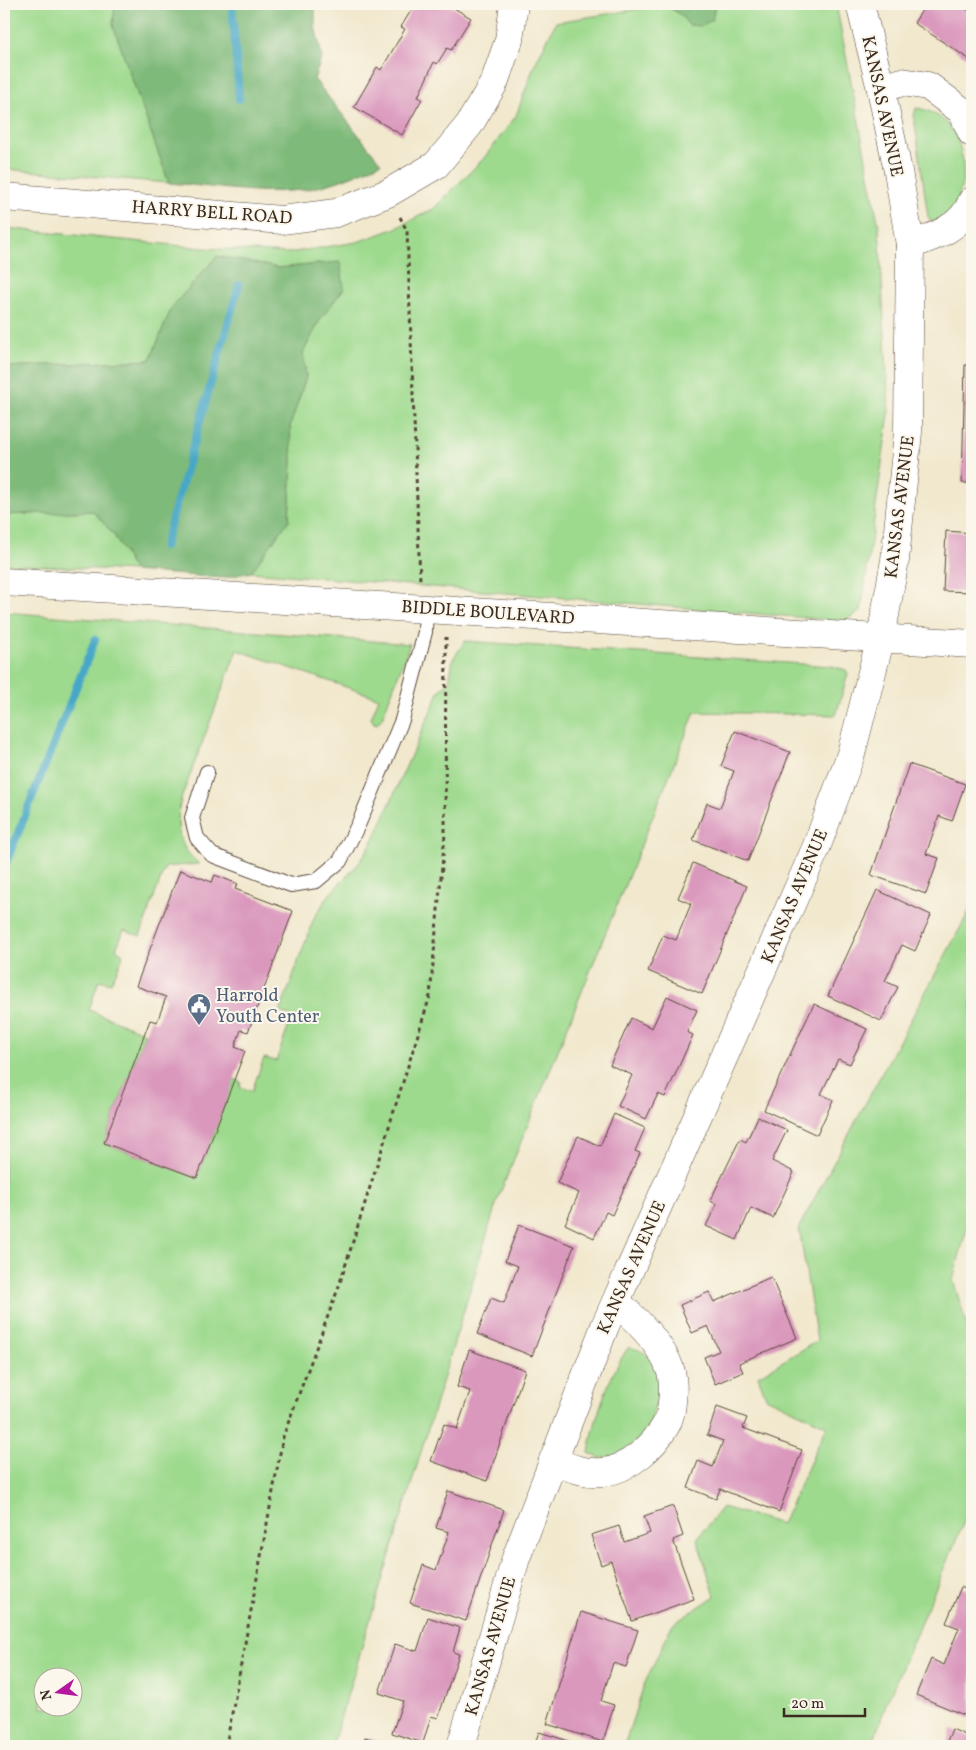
<svg xmlns="http://www.w3.org/2000/svg" width="976" height="1750" font-family="Vollkorn,serif">
  <rect width="100%" height="100%" fill="#fbf7ec"/>
  <filter id="ink" filterUnits="userSpaceOnUse"><feTurbulence type="fractalNoise" baseFrequency=".02" numOctaves="2"/><feDisplacementMap in="SourceGraphic" scale="10" xChannelSelector="R" yChannelSelector="G"/><feConvolveMatrix kernelMatrix="1 2 1 2 8 2 1 2 1" color-interpolation-filters="sRGB"/></filter>
  <filter id="wash" filterUnits="userSpaceOnUse"><feTurbulence type="fractalNoise" baseFrequency=".0096" numOctaves="4" result="noise"/><feDisplacementMap in="SourceGraphic" scale="20" xChannelSelector="R" yChannelSelector="G"/><feGaussianBlur stdDeviation="1.12" result="paint"/><feColorMatrix in="noise" values="0 0 0 0 0 0 0 0 0 0 0 0 0 0 0 0 0 1.4 0 .05"/><feComposite in="paint" operator="in"/></filter>
  <g filter="url(#wash)">
    <rect width="100%" height="100%" fill="#f1e8cd"/>
    <g fill="#9eda8e" stroke="#6c8256" fill-rule="evenodd">
      <polygon points="4,4 115,4 113,25 169,183 4,169"/>
      <polygon points="715,4 836,4 879,227 889,414 861,611 844,621 251,572 289,520 292,461 290,426 306,377 303,353 320,320 344,288 340,262 279,268 217,256 172,307 150,360 4,367 4,228 203,248 288,253 357,242 394,229 433,209 484,158 516,116 534,66 556,22 665,5 681,15 689,25 712,20"/>
      <path d="M916 108C976 115 976 212 932 222L928 217 914 116Z"/>
      <polygon points="93,511 114,535 134,571 4,564 4,515"/>
      <path d="M4 612 410 644 382 718 377 724 374 723 371 718 379 698 237 650 181 799C175 826 177 846 199 864L165 867 140 936 124 930 116 949 122 953 123 957 111 983 99 980 89 1010 145 1033 104 1143 197 1178 234 1079 241 1082 240 1087 252 1091 264 1058 276 1061 292 1017 280 1012 314 918 329 895 359 863 374 839 440 690 449 682 453 659 465 641 831 666 846 670 848 674 836 715 695 712 497 1201 332 1746H4ZM42 1678H72V1708H42Z"/>
      <polygon points="972,906 972,1208 953,1280 972,1341 972,1503 886,1704 872,1746 624,1746 644,1685 672,1625 715,1596 697,1539 722,1507 782,1524 827,1426 766,1397 758,1376 817,1341 799,1227"/>
      <path d="M628 1348C679 1349 662 1456 599 1458L589 1453C594 1420 609 1375 628 1348Z"/>
    </g>
    <g fill="#7eba79" stroke="#5c724c">
      <path d="M115 4H315V26L322 57 314 79 381 163C356 175 330 186 302 190 258 195 212 186 169 183L113 25Z"/>
      <polygon points="665,4 715,4 712,20 701,26 689,25 681,15"/>
      <polygon points="217,256 279,268 340,262 344,288 320,320 303,353 306,377 290,426 292,461 289,520 251,572 223,578 134,571 114,535 93,511 4,515 4,367 150,360 172,307"/>
    </g>
    <g fill="none" stroke-linecap="round" stroke-linejoin="round">
      <g stroke="#47a7c6" stroke-width="8">
        <polyline points="232,4 239,99"/>
        <polyline points="164,547 239,285"/>
        <polyline points="4,868 95,640"/>
      </g>
    </g>
    <g id="blocks">
      <g fill="#da98bd">
        <polygon points="415,4 447,4 471,18 451,50 447,48 437,64 434,62 418,97 422,99 402,135 354,107 377,67 381,70 405,29 401,27"/>
        <polygon points="926,4 958,4 972,13 972,61 914,23"/>
        <polygon points="965,365 972,365 972,483 962,483"/>
        <polygon points="946,531 972,533 972,592 943,591"/>
        <polygon points="735,731 790,752 748,861 693,840 707,803 720,808 734,771 721,766"/>
        <polygon points="909,764 965,784 952,821 939,816 926,854 939,858 926,894 871,875"/>
        <polygon points="693,863 747,886 702,994 648,971 663,935 676,940 691,904 678,898"/>
        <polygon points="180,870 212,882 215,875 238,884 235,889 293,911 248,1032 241,1030 235,1047 245,1051 197,1178 104,1143 150,1020 157,1022 166,997 136,986"/>
        <polygon points="877,890 931,915 915,951 902,945 885,981 898,987 881,1021 828,996"/>
        <polygon points="667,996 697,1010 687,1032 693,1035 665,1097 658,1094 646,1119 618,1106 632,1075 610,1065 631,1018 652,1028"/>
        <polygon points="814,1004 867,1029 850,1064 838,1059 821,1094 833,1100 817,1135 764,1110"/>
        <polygon points="614,1114 645,1128 635,1151 640,1153 612,1215 606,1212 594,1238 565,1224 579,1193 557,1183 578,1136 600,1146"/>
        <polygon points="758,1117 787,1130 772,1161 794,1172 773,1218 751,1208 737,1240 706,1226 717,1204 710,1201 740,1139 746,1142"/>
        <polygon points="519,1225 574,1246 532,1356 477,1334 491,1298 504,1303 518,1266 505,1261"/>
        <polygon points="771,1277 797,1338 739,1363 743,1372 715,1384 704,1357 719,1351 708,1326 692,1333 680,1305 709,1292 714,1302"/>
        <polygon points="469,1350 525,1370 487,1481 431,1461 444,1424 457,1429 470,1391 457,1387"/>
        <polygon points="717,1407 747,1418 743,1428 802,1450 779,1512 720,1489 716,1499 688,1488 698,1461 713,1467 723,1441 707,1435"/>
        <polygon points="448,1491 504,1510 466,1621 410,1603 423,1565 436,1570 449,1532 436,1528"/>
        <polygon points="673,1506 683,1536 673,1540 694,1599 632,1621 611,1561 601,1565 591,1535 619,1526 624,1542 650,1533 644,1516"/>
        <polygon points="961,1587 972,1592 971,1718 916,1695 931,1659 944,1665 959,1628 946,1623"/>
        <polygon points="581,1612 638,1630 626,1667 613,1663 601,1701 614,1705 603,1742 547,1724"/>
        <polygon points="428,1617 460,1628 453,1652 459,1654 438,1718 431,1716 423,1743 392,1733 403,1701 379,1693 395,1644 417,1651"/>
        <polygon points="952,1729 972,1738 972,1746 945,1746"/>
        <polygon points="539,1732 569,1741 568,1746 534,1746"/>
        <polygon points="365,1737 395,1746 362,1746"/>
      </g>
    </g>
  </g>
  <g filter="url(#ink)">
    <use href="#blocks" fill-opacity="0" stroke="#564638" stroke-width="1"/>
    <g fill="none" stroke-linecap="round" stroke-linejoin="round">
      <g stroke="#564638" stroke-width="16">
        <polyline id="service" points="207,772 192,818 197,838 212,855 291,885 316,881 340,861 359,823 402,720 425,632 426,608"/>
      </g>
      <g stroke="#564638" stroke-width="29">
        <g id="minor">
          <polyline points="881,89 902,82 928,86 962,111 972,133"/>
          <polyline points="4,197 282,220 336,213 388,193 436,165 469,125 494,83 509,40 514,4"/>
          <path d="M910 245C934 237 963 227 972 201"/>
          <polyline points="4,582 972,644"/>
          <path d="M553 1460C570 1468 585 1474 604 1472 629 1469 654 1446 666 1425 673 1413 675 1382 670 1369 661 1343 636 1319 616 1302"/>
          <polyline points="461,1746 516,1558 605,1326 816,848 851,754 881,637 895,560 908,432 910,245 898,171 881,89 860,4"/>
        </g>
      </g>
      <g stroke="#564638" stroke-width="3" stroke-dasharray="4 4" stroke-linecap="butt">
        <polyline points="400,217 407,231 420,582"/>
        <polyline points="226,1746 283,1437 338,1289 430,996 445,834 446,637"/>
      </g>
      <use href="#service" stroke="#fff" stroke-width="14"/>
      <use href="#minor" stroke="#fff" stroke-width="28"/>
    </g>
  </g>
  <defs>
    <g id="civic-pin" transform="scale(1.25)"><path d="M0 17L-7.5 6A9.5 9.5 0 1 1 7.5 6Z" fill="#5c6f8a" stroke="#fbf7ec"/><path d="M-.6-6.5H3V-4.5H.6V-3L4-1V1h2V6H-6V1h2V-1L-.6-3ZM-1.2 2.5V6h2.4V2.5Z" fill="#fff"/></g>
  </defs>
  <g fill-rule="evenodd">
    <use href="#civic-pin" x="199" y="1005"/>
  </g>
  <g text-anchor="middle" stroke-width="4" stroke-linejoin="round" paint-order="stroke">
    <g font-size="18" fill="#3b2a1e" stroke="#fbf7ec">
      <text transform="translate(883 106) rotate(78)" y="6">KANSAS AVENUE</text>
      <text transform="translate(212 212) rotate(4)" y="6">HARRY BELL ROAD</text>
      <text transform="translate(899 507) rotate(-83)" y="6">KANSAS AVENUE</text>
      <text transform="translate(488 612) rotate(4)" y="6">BIDDLE BOULEVARD</text>
      <text transform="translate(794 896) rotate(-67)" y="6">KANSAS AVENUE</text>
      <text transform="translate(631 1267) rotate(-66)" y="6">KANSAS AVENUE</text>
      <text transform="translate(490 1646) rotate(-74)" y="6">KANSAS AVENUE</text>
    </g>
    <g font-size="18" fill="#4e5e75" stroke="#fbf7ec" text-anchor="start">
      <text x="216" y="1001">Harrold<tspan x="216" dy="21">Youth Center</tspan></text>
    </g>
  </g>
  <rect width="976" height="1750" fill="none" stroke="#fbf7ec" stroke-width="20"/>
  <g transform="translate(58 1692) rotate(256)"><circle r="24" fill="#fbf7ec" stroke="#aea59a"/>
  <path d="M0-4L9 19L0 12L-9 19Z" fill="#b5179e"/>
  <text y="-8" font-size="14" font-weight="bold" text-anchor="middle" fill="#3b2a1e">N</text>
  </g>
  <path d="M784 1708v8h81v-8" fill="none" stroke="#3b2a1e" stroke-width="2.5"/>
  <text x="791" y="1708" font-size="15" fill="#3b2a1e" stroke="#fbf7ec" stroke-width="4" paint-order="stroke">20 m</text>
</svg>
